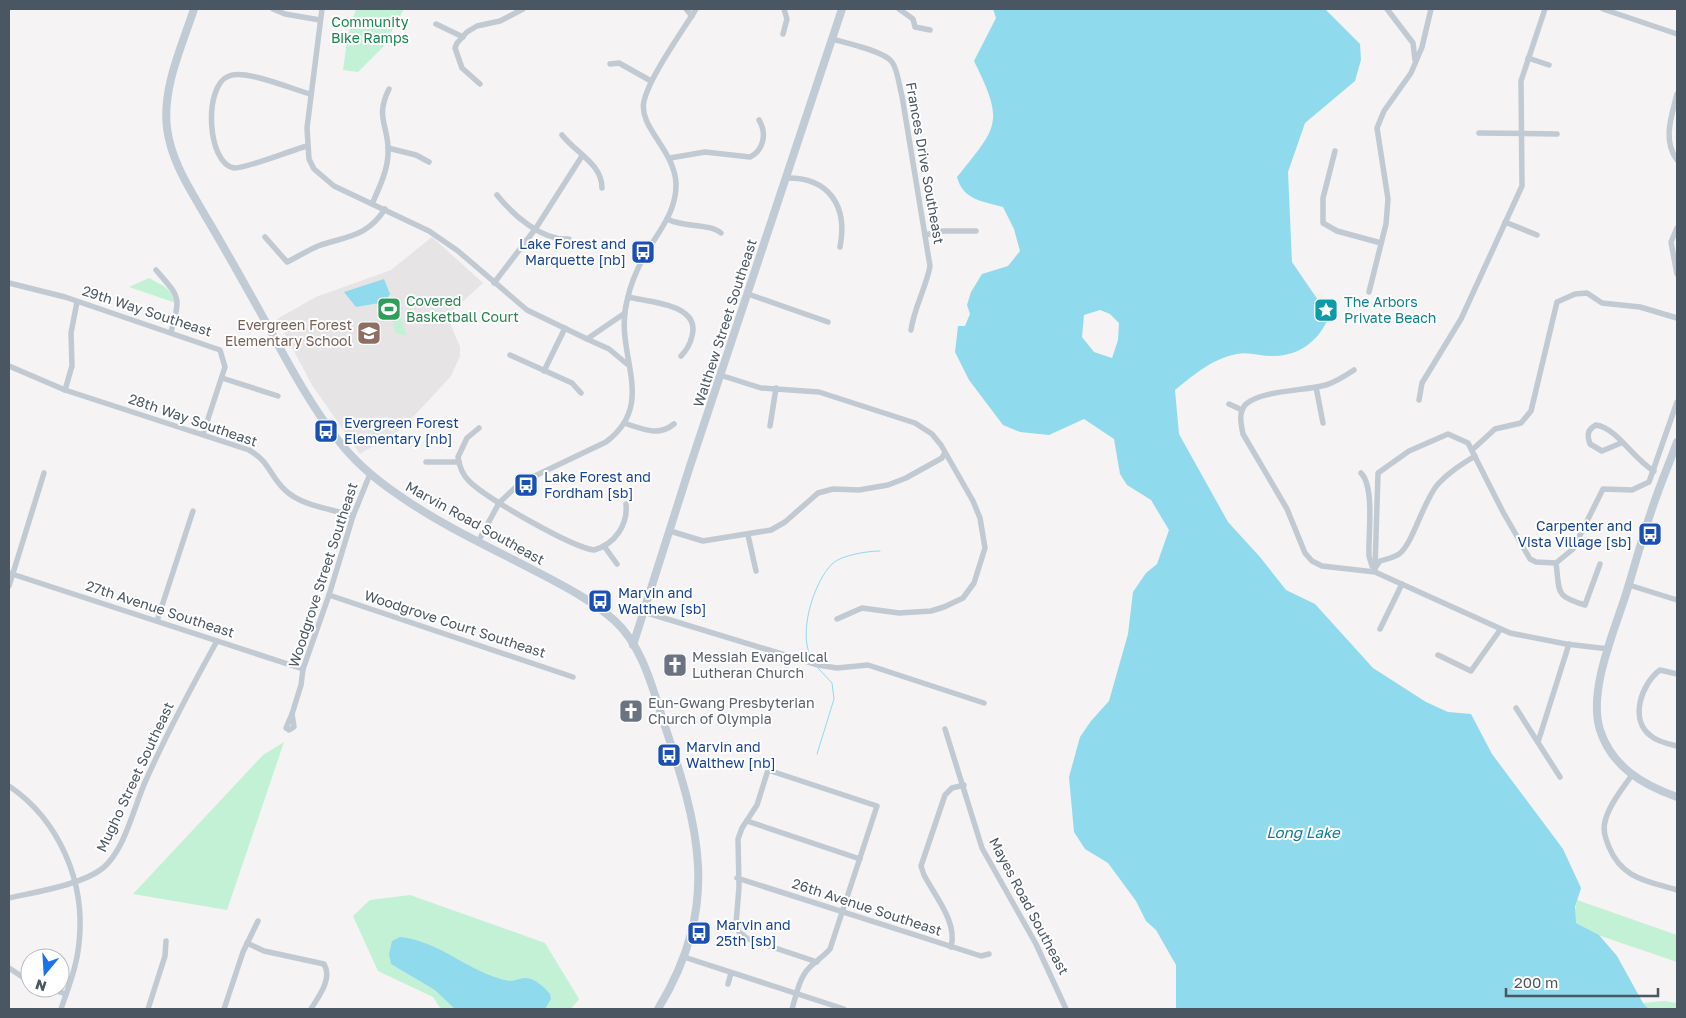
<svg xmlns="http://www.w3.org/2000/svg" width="1686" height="1018" font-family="'Golos Text',sans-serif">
  <rect width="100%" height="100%" fill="#f5f3f3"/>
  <polygon fill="#e6e4e5" points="432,237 483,283 447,316 460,347 460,356 451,376 402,429 360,454 312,385 277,319 316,297 391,270"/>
  <g fill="#c3f1d5">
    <polygon points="356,9 404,9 383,47 358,72 343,70 348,34"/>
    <path d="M149 278C164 287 168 285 176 303L129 287Z"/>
    <polygon points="400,315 407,336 396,333 391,318"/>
    <polygon points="284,742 227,910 133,894 263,755"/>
    <polygon points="410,895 545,943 579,999 571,1009 441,1009 433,997 378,971 353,916 370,900"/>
    <polygon points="1577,900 1677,935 1677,962 1598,935 1576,923 1574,918"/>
    <polygon points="1664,1001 1677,1003 1677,1009 1649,1009 1643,1003"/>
  </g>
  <polygon fill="#f5f0e5" points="1313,292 1321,294 1332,317 1327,317"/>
  <g fill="#90daee" fill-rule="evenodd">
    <path d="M993 9H1325L1360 44 1361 60 1355 81 1305 123 1288 172 1292 262 1320 303 1328 319C1318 341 1300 355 1275 356 1263 357 1249 351 1237 354 1212 359 1195 374 1175 390L1179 434 1228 522 1260 557 1286 590 1315 604 1373 668 1426 702 1448 712 1471 714 1492 754 1563 849 1581 888 1575 907 1576 923 1599 935 1617 956 1643 1003 1649 1009H1176V965L1156 930 1146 921 1136 901 1108 863 1085 849 1074 832 1069 777 1080 737 1091 721 1109 701 1128 634 1133 592 1146 573 1157 564 1169 530 1151 500 1127 485 1120 474 1114 439 1084 419 1049 435 1020 432 1003 425 969 380 955 352 958 326H965L970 314 967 305 971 292 982 274 1008 266 1020 251 1014 229 1003 207C982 201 963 200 957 177 999 125 1004 122 974 61L996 18ZM1100 310 1110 314 1119 323 1118 340 1112 358 1094 352 1082 337 1084 315Z"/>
    <polygon points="384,279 390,294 385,302 356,307 344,292"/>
    <path d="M400 937C441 941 470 974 510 981 515 981 520 978 525 978 535 978 544 987 550 994L551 999 545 1009H455L435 990 391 964 389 954 392 941Z"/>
  </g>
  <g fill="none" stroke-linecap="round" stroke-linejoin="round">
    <g stroke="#90daee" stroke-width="1">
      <path d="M812 659C797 636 813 583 832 564 841 555 868 551 880 551"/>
      <polyline points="817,754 834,699 832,683 818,668"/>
    </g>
    <g stroke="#c1cad2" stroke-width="5.5">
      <polyline points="273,9 285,14 320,20"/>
      <polyline points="322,9 307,128 309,159 314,169 334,186 429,231 458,251 527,310 587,339 625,313"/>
      <polyline points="686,9 692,16"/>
      <polyline points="899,9 913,19 915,27 930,30"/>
      <polyline points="1387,9 1413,43 1415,60"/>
      <polyline points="1603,9 1677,34"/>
      <polyline points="436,24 463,37"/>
      <polyline points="783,34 787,19 784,9"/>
      <path d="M832 39C846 43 884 51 892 62 898 70 899 86 902 96L930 266C926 288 914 308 911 330"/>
      <polyline points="1528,58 1549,65"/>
      <polyline points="610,64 619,63 651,81"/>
      <polyline points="480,84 462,68 455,48 457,43 467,32 477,26 500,21 523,9"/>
      <path d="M1677 94C1672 115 1662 140 1677 160"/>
      <polyline points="1479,133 1557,134"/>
      <path d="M562 135C576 153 602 164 602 188"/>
      <path d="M307 146C292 150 245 169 234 168 207 164 203 85 229 76 245 69 292 89 310 94"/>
      <polyline points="388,148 416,155 429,162"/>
      <polyline points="1335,151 1323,198 1323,223 1337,231 1381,243"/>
      <path d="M670 158 705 152 750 157C764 150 767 133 759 120"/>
      <path d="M786 178C829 177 848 206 840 247"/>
      <path d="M497 195C513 215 542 241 569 239"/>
      <path d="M372 204C379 188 387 172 388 155 390 126 374 119 389 89"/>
      <path d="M667 219C685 228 709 223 721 233"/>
      <polyline points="1505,222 1537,235"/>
      <polyline points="1677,228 1671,242 1677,274"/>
      <polyline points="925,235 942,231 976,231"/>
      <path d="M265 237 287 262C297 257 307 251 318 246 347 236 367 237 385 209"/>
      <path d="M156 270C180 298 181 295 171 332"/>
      <polyline points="9,283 65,297 220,350 225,367 203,434"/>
      <polyline points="494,283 536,228 582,156"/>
      <polyline points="1369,292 1386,224 1388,199 1377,128 1384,111 1411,73 1422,47 1431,9"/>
      <polyline points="748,294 828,322"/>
      <path d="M628 297C649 302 701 304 692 336 690 345 687 350 681 356"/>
      <polyline points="587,339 609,349 627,364"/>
      <polyline points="510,355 572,383 581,393"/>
      <path d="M9 366 65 390 249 450C270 462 269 475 285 490 301 506 333 509 353 516"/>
      <path d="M1354 370C1345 376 1336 382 1326 385 1305 391 1262 390 1246 404 1238 412 1241 424 1243 434L1287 509 1305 553 1312 561 1322 566 1375 572 1510 633 1566 644 1609 649"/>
      <polyline points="544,371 565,328"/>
      <polyline points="720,375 761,388 819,392 915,423 932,434 941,445 973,501 980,518 985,548 974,583 963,598 944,607 931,611 899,613 862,608 837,619"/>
      <polyline points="222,378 278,396"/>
      <polyline points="1316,387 1323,423"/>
      <polyline points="65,390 72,366 71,333 77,302"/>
      <polyline points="1419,400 1422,383 1461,319 1522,186 1521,81 1545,9"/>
      <polyline points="1229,404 1242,410"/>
      <path d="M624 423C643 429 658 437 674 424"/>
      <polyline points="770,426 776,388"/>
      <path d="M479 428 467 438 458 457C459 465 463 475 469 481 486 498 571 547 594 550 615 544 628 525 626 504"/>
      <path d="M1621 443 1602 451 1590 444C1587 435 1587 430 1596 425 1617 428 1634 460 1654 471"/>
      <polyline points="1472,450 1495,429 1521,423 1531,411 1557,302 1575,294 1587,293 1602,303 1640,307 1677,318"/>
      <polyline points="426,462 459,462"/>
      <path d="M1361 473C1375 487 1368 535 1369 556L1372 566 1375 568"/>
      <polyline points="670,531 703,541 771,530 785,522 818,493 833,489 859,490 888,485 906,478 942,458 944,454"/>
      <polyline points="748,535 756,571"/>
      <path d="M479 540 499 503 520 483 606 442C659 402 613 354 627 301 630 286 637 269 645 255 658 232 677 212 676 183 674 149 638 127 644 101 650 76 682 32 696 9"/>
      <polyline points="604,546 617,564"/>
      <path d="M1556 563C1560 592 1554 596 1585 605L1600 564"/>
      <polyline points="1375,568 1378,473 1409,451 1448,434 1468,443 1503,512 1530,559 1536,562 1556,563 1573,549 1603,489 1632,490 1649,482 1677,402"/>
      <path d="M1375 568 1380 561C1387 559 1393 558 1399 554 1413 544 1423 501 1438 484 1449 472 1462 464 1475 456"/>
      <polyline points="9,573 303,669"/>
      <polyline points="1629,585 1677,600"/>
      <polyline points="9,586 44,473"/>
      <polyline points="329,595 573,677"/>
      <polyline points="644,612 818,665 837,668 868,665 984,703"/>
      <polyline points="157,621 193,511"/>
      <polyline points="1380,629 1402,584"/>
      <polyline points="1438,655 1471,671 1500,630"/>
      <path d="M1677 674 1660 670C1641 684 1629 720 1651 736 1658 742 1669 744 1677 746"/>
      <polyline points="1516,708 1560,777"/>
      <polyline points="292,714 301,685 303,669 329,595 353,516 370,474"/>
      <polygon points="292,714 294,727 289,730 286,728"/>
      <polyline points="945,729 982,848 1036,944 1066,1009"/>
      <polyline points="1538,742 1569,644"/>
      <path d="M1632 775C1623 788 1611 802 1606 818 1602 829 1605 837 1609 847 1622 879 1648 881 1677 890"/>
      <path d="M9 786C59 820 86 882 79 943 77 966 68 988 61 1009"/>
      <polyline points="747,821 860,859"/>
      <polyline points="737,878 981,956 989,954"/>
      <path d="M9 898C35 892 82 885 103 868 125 850 134 806 146 780 167 733 192 686 217 641"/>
      <path d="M247 943 264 951 324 964C333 979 318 997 311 1009"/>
      <path d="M951 947C958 923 935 896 924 875L921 866 945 795 952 788 964 785"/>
      <polyline points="684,957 844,1009"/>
      <polyline points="9,968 30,982"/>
      <polyline points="728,984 731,973"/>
      <polyline points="47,988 66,994"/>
      <polyline points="148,1009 165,956 166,941"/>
      <polyline points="224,1009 243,952 258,921"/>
      <path d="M792 1009C796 996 799 978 809 968 816 961 824 956 830 949L877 806 768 770 757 805 742 828 738 839 739 887 736 924 739 932 748 939 817 962"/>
    </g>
    <g stroke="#c1cbd6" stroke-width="8">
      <path d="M194 9C182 46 162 88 167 128 171 161 190 189 206 217 221 242 235 267 249 292 277 341 303 396 338 440 354 461 375 479 397 494 442 526 494 549 543 575 568 588 594 602 615 621 642 646 652 686 663 720 699 829 722 903 658 1009"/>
      <path d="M1677 442C1671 459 1664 475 1658 492 1645 526 1636 562 1625 597 1613 634 1588 692 1600 730 1612 767 1643 785 1677 797"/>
      <polyline points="633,645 690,466 842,9"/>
    </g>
  </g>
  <defs>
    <g id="bus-square" transform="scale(1.25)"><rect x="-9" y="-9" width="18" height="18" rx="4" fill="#1a4fb4" stroke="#fff"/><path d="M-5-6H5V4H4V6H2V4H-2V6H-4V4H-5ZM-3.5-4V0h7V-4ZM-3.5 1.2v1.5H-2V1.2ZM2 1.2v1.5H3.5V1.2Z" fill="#fff"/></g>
    <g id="stadium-square" transform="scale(1.25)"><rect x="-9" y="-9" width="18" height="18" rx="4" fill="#2e9e5b" stroke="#fff"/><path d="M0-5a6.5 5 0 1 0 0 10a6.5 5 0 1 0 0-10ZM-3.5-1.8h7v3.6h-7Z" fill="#fff"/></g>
    <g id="sight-square" transform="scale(1.25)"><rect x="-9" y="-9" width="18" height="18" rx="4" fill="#0f9aa8" stroke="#fff"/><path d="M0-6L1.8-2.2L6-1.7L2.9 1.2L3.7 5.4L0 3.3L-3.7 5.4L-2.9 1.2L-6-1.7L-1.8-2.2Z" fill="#fff"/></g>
    <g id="school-square" transform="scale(1.25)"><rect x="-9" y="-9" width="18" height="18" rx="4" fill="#8d6e63" stroke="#fff"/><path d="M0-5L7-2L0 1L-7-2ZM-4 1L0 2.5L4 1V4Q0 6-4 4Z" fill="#fff"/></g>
    <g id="church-square" transform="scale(1.25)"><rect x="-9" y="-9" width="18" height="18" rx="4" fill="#6b7280" stroke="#fff"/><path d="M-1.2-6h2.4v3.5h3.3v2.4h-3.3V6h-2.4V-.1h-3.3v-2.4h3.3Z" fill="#fff"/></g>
  </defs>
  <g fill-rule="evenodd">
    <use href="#bus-square" x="643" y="252"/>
    <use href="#stadium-square" x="389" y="309"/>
    <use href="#sight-square" x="1326" y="310"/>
    <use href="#school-square" x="369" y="333"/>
    <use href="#bus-square" x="326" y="431"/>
    <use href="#bus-square" x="526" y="485"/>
    <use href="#bus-square" x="1650" y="534"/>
    <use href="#bus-square" x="600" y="601"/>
    <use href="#church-square" x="675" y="665"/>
    <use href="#church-square" x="631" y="711"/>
    <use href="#bus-square" x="669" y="755"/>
    <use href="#bus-square" x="699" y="933"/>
  </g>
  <g text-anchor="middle" stroke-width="4" stroke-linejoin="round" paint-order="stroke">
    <g font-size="14" fill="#17864f" stroke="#fff">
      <text x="370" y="27">Community<tspan x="370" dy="16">Bike Ramps</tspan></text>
    </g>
    <g font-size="14" fill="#4a5661" stroke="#fff">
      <text transform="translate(925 163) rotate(80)" y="5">Frances Drive Southeast</text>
      <text transform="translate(147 311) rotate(18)" y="5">29th Way Southeast</text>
      <text transform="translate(725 323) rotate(-72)" y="5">Walthew Street Southeast</text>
      <text transform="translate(193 420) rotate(19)" y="5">28th Way Southeast</text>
      <text transform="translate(475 523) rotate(29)" y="5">Marvin Road Southeast</text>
      <text transform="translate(323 575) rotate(-72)" y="5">Woodgrove Street Southeast</text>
      <text transform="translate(160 609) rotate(18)" y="5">27th Avenue Southeast</text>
      <text transform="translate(455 624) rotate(18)" y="5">Woodgrove Court Southeast</text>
      <text transform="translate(135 777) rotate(-65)" y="5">Mugho Street Southeast</text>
      <text transform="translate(1029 906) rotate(62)" y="5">Mayes Road Southeast</text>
      <text transform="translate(867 907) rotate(18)" y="5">26th Avenue Southeast</text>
    </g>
    <g font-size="14" fill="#164399" stroke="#fff" text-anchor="start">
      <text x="626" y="249" text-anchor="end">Lake Forest and<tspan x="626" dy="16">Marquette [nb]</tspan></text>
      <text x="344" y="428">Evergreen Forest<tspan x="344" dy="16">Elementary [nb]</tspan></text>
      <text x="544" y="482">Lake Forest and<tspan x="544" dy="16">Fordham [sb]</tspan></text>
      <text x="1632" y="531" text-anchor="end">Carpenter and<tspan x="1632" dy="16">Vista Village [sb]</tspan></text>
      <text x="618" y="598">Marvin and<tspan x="618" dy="16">Walthew [sb]</tspan></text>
      <text x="686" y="752">Marvin and<tspan x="686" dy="16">Walthew [nb]</tspan></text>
      <text x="716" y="930">Marvin and<tspan x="716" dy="16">25th [sb]</tspan></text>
    </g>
    <g font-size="14" fill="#27864d" stroke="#fff" text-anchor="start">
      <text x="406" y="306">Covered<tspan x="406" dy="16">Basketball Court</tspan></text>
    </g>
    <g font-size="14" fill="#0d838f" stroke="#fff" text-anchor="start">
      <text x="1344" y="307">The Arbors<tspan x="1344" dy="16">Private Beach</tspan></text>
    </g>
    <g font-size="14" fill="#785e54" stroke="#fff" text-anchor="end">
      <text x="352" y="330">Evergreen Forest<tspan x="352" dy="16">Elementary School</tspan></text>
    </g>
    <g font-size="14" fill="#5b616d" stroke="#fff" text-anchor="start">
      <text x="692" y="662">Messiah Evangelical<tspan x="692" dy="16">Lutheran Church</tspan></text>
      <text x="648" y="708">Eun-Gwang Presbyterian<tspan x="648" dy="16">Church of Olympia</tspan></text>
    </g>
    <g font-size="15" font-style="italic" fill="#0c7c9b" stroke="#fff">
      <text x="1303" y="838">Long Lake</text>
    </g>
  </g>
  <rect width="1686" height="1018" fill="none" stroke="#4a5661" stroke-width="20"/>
  <g transform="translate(45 973) rotate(198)"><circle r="24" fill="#ffffff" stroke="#b7bbc0"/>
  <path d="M0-4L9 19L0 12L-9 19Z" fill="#1a73e8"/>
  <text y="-8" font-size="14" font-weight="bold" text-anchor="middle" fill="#4a5661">N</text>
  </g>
  <path d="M1506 988v8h152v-8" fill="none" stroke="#4a5661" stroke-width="2.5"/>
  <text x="1514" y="988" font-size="15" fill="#4a5661" stroke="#ffffff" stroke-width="4" paint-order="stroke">200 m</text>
</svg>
